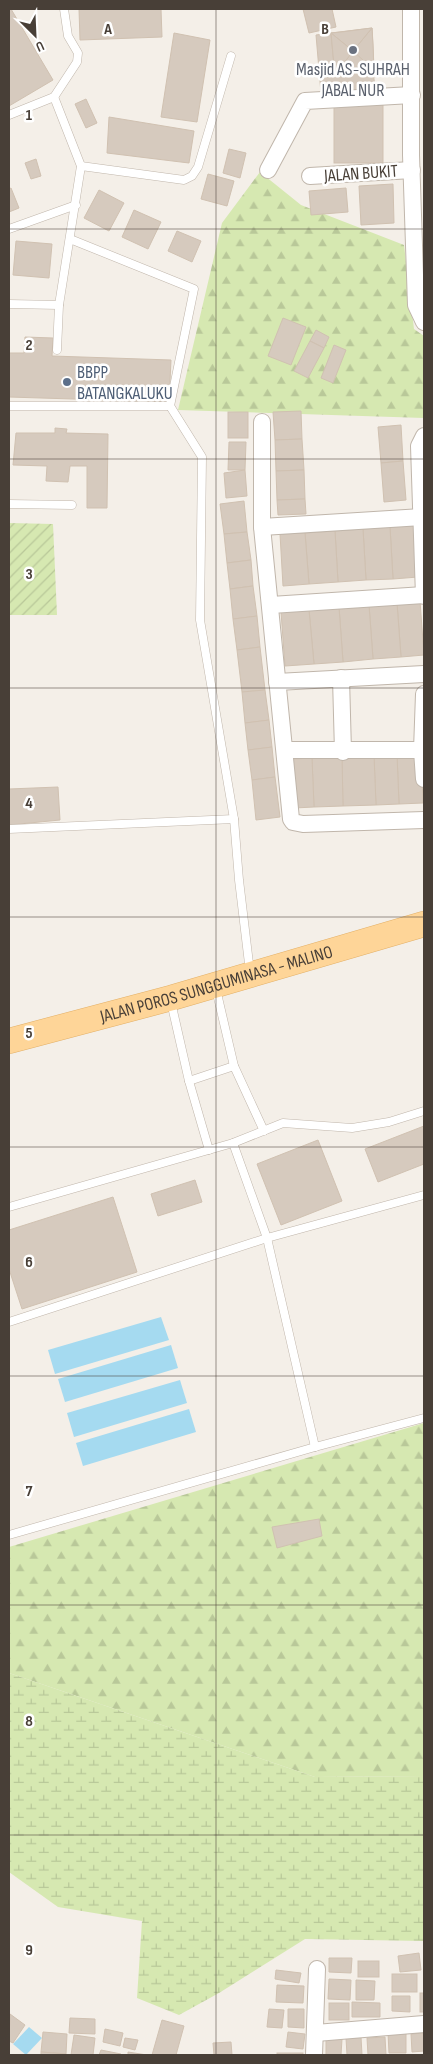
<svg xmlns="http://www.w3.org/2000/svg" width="433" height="2064" font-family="'Sofia Sans Condensed',sans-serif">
  <defs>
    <pattern id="forest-firs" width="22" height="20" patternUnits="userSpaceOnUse" patternTransform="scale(1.25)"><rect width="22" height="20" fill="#d6e8b1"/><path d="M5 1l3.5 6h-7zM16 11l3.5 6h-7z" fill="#b9c899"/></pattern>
    <pattern id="wetland-marsh" width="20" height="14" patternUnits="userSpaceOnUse" patternTransform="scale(1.25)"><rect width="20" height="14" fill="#d6e8b1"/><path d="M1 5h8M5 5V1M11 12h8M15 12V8" fill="none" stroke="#b9c899"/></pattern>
    <pattern id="garden-furrows" width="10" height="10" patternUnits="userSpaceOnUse" patternTransform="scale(1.25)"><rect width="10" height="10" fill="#d6e8b1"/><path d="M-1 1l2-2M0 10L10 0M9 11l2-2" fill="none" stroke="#b9c899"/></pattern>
  </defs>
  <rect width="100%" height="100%" fill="#f4efe8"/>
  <g fill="url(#forest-firs)">
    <polygon points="260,172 301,205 404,245 414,329 424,336 424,418 178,410 222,223"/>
    <polygon points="424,1423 424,1776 315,1777 9,1673 9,1547"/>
  </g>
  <polygon fill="url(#wetland-marsh)" points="9,1673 315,1777 424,1776 424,1941 305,1939 219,1993 179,2015 137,1998 142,1921 58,1907 9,1872"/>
  <polygon fill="url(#garden-furrows)" points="9,523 53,524 57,615 9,615"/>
  <g fill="#a5daf0">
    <polygon points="161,1317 169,1340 55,1374 48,1350"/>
    <polygon points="171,1345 178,1368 65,1402 58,1379"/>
    <polygon points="180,1380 187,1403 74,1437 67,1413"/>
    <polygon points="189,1409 196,1432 83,1466 76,1443"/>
    <polygon points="29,2027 42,2038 26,2055 13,2044"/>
  </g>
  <g fill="#d6cabe" stroke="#d0c1b1">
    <polygon points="9,9 11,9 53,80 9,106"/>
    <polygon points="79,9 161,9 162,37 80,40"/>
    <polygon points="303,9 332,9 336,27 309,33"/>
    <polygon points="372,28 374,70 335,75 331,33"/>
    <polygon points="372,28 373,44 374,70 353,51"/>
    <polygon points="372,28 353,51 331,33 341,32"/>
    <polygon points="174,33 210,40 197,122 161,117"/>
    <polygon points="331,33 335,75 373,70 375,88 321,93 316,35"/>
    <polygon points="331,33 353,51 335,75 333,55"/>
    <polygon points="86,99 97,123 86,128 75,104"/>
    <rect x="334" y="105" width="49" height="58"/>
    <polygon points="109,117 194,131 189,163 107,153"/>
    <polygon points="229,149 246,153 240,178 223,173"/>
    <polygon points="36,159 41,176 31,179 25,163"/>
    <polygon points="208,174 234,181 227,206 201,199"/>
    <polygon points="393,184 394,223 361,225 359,186"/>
    <polygon points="11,188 19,208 9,212 9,189"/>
    <polygon points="346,188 348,212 311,215 309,191"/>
    <polygon points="99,190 124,203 109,231 84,218"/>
    <polygon points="134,210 161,222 148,249 122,237"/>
    <polygon points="177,231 201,241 192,262 168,251"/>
    <polygon points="16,241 52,244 49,278 13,275"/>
    <polygon points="283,318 306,327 291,365 268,356"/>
    <polygon points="316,330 329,337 324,348 310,341"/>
    <polygon points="25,337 53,338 52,356 171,360 169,402 9,397 9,353 24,353"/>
    <polygon points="310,341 324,348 308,378 294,371"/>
    <polygon points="334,345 346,350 333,383 321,378"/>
    <polygon points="301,411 302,439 275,440 273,412"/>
    <rect x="228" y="412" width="20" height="26"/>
    <polygon points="401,425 403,461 381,463 378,427"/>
    <polygon points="55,428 67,429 66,433 108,434 107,508 87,508 87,466 70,466 68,482 46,481 47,466 13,465 16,433 55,433"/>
    <polygon points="302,439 304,470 276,471 275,440"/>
    <polygon points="229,442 246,442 245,470 228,470"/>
    <polygon points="403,461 406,500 384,502 381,463"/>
    <polygon points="245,470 247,496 226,498 224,473"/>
    <polygon points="304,470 305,499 277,500 276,471"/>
    <polygon points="305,499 306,514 278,515 277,500"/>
    <polygon points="244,501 247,532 224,534 220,504"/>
    <polygon points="415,525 418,577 393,579 390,527"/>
    <polygon points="390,527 393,579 366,580 363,529"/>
    <polygon points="363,529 366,580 338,582 335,531"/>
    <polygon points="335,531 338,582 309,584 305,533"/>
    <polygon points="247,532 251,560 227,563 224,534"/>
    <polygon points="305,533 309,584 283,586 280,534"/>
    <polygon points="251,560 253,586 230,589 227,563"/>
    <polygon points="253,586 257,616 233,619 230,589"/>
    <polygon points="420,601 424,655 401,657 397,603"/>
    <polygon points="397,603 401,657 373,659 369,605"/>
    <polygon points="369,605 373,659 343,662 339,607"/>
    <polygon points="339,607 343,662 314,664 309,610"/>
    <polygon points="309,610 314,664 285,666 281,612"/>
    <polygon points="257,616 260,647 237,650 233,619"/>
    <polygon points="260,647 265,690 242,692 237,650"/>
    <polygon points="265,690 269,720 245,723 242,692"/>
    <polygon points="269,720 272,747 248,750 245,723"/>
    <polygon points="272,747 275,777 252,780 248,750"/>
    <polygon points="421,753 423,803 399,804 397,754"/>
    <polygon points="397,754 399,804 376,805 374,755"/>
    <polygon points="374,755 376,805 343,806 342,757"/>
    <polygon points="342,757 343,806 314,807 312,758"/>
    <polygon points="312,758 314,807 294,808 292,759"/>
    <polygon points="275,777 280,817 256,820 252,780"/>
    <polygon points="58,787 60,820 9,825 9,789"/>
    <polygon points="424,1126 424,1164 378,1182 365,1149"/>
    <polygon points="318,1140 342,1201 281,1225 257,1164"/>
    <polygon points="195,1180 202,1202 158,1216 151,1194"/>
    <polygon points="113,1197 137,1272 22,1309 9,1269 9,1230"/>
    <polygon points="319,1519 322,1536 277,1548 272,1527"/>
    <polygon points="419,1953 421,1970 400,1972 398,1956"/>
    <polygon points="329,1958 352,1958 351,1973 329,1972"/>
    <rect x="358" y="1961" width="21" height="16"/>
    <polygon points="276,1970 301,1973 299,1983 275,1979"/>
    <rect x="392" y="1974" width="25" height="18"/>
    <polygon points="329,1979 351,1980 350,2000 328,1999"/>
    <polygon points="356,1980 375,1981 374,2000 356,2000"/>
    <polygon points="277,1985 304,1986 303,2003 276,2002"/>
    <rect x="420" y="1993" width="4" height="19"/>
    <polygon points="392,1996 410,1996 410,2012 392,2011"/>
    <polygon points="352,2002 380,2003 380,2017 352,2017"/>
    <rect x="329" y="2003" width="20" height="17"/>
    <polygon points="269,2009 284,2010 282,2028 267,2027"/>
    <polygon points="288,2009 304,2009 304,2028 288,2027"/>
    <polygon points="10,2014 25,2025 13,2043 9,2041"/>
    <polygon points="70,2018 95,2019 95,2034 69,2033"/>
    <polygon points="162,2020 184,2026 176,2055 152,2055"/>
    <polygon points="105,2029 123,2033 120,2046 103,2042"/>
    <polygon points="43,2032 67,2034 66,2054 41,2052"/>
    <polygon points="288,2032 305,2034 303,2049 286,2047"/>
    <polygon points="388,2033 406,2033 406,2053 389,2053"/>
    <polygon points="424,2033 424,2051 412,2052 411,2034"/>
    <polygon points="74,2035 95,2038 93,2055 71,2055"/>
    <polygon points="361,2037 362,2055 347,2055 346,2038"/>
    <polygon points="385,2037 386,2055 368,2055 367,2038"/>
    <polygon points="125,2038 138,2040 135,2050 123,2047"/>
    <polygon points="326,2038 342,2039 341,2055 326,2055"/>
    <polygon points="231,2042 232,2055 214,2055 213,2043"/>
    <polygon points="101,2050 121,2054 121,2055 99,2055"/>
    <polygon points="41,2052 66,2054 66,2055 41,2055"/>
    <polygon points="128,2052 147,2055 128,2055"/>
    <rect x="277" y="2053" width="26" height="2"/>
  </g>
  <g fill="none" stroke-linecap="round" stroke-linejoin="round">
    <g stroke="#c0b6ab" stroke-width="9">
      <g id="lane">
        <polyline points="54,97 81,166 59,305 57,350"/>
        <polyline points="9,115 54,97 77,62 78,53 68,36 64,9"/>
        <polyline points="81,166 184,180 192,176 198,167 231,56"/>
        <polyline points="9,229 76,205"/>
        <polyline points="70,239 194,289 170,406 202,457 200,620 234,819 239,880 250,972"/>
        <polyline points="9,304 59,305"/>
        <polyline points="9,406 170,406"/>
        <polyline points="9,504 72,505"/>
        <polyline points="9,829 234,819"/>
        <polyline points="216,989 234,1066 264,1131"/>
        <polyline points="171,1002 189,1081 209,1150"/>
        <polyline points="189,1081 234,1066"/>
        <polyline points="233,1143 267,1238 315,1447"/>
        <polyline points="9,1207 233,1143 283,1123 352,1128 389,1122 424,1111"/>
        <polyline points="9,1322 267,1238 424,1195"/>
        <polyline points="9,1535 315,1447 424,1418"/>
      </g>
    </g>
    <g stroke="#c0b6ab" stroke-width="18">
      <g id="street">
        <polyline points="411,9 411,155 416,305 424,322"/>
        <polyline points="268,170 305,101 412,95"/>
        <polyline points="310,176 412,170"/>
        <polyline points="262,422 262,527 291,819 293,822 303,824 424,820"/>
        <polyline points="424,436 419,446 424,596"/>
        <polyline points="262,527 422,517"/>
        <polyline points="271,605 424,595"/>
        <polyline points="341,678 343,752"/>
        <polyline points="277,682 424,674"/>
        <polyline points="424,694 422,750 424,779"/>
        <polyline points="286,750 422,750"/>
        <polyline points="316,2033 424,2024"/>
        <polyline points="314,2055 317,1969"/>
      </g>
    </g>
    <g stroke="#e3b067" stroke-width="26">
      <g id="primary">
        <path id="s1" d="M9 1041 171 998 424 924"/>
      </g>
    </g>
    <use href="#lane" stroke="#fff" stroke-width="8"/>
    <use href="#street" stroke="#fff" stroke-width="16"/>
    <use href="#primary" stroke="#fed598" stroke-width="25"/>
  </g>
  <path fill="none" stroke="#483f37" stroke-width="1" stroke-opacity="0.55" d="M216 9V2055M9 229H424M9 459H424M9 688H424M9 917H424M9 1147H424M9 1376H424M9 1605H424M9 1835H424"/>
  <circle fill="#6b7280" stroke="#fff" stroke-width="2" cx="353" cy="50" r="5"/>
  <circle fill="#5c6f8a" stroke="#fff" stroke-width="2" cx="67" cy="382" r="5"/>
  <g text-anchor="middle" stroke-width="5" stroke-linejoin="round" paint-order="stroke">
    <g font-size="18" fill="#5b616d" stroke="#fff">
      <text x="353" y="75">Masjid AS-SUHRAH<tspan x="353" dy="21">JABAL NUR</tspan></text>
    </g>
    <g font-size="18" fill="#483f37" stroke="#fff">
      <text transform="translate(361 173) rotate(-4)" y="6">JALAN BUKIT</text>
      <text dy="6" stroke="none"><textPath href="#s1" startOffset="215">JALAN POROS SUNGGUMINASA - MALINO</textPath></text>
    </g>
    <g font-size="18" fill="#4e5e75" stroke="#fff" text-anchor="start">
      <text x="77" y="378">BBPP<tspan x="77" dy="21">BATANGKALUKU</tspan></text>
    </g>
  </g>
  <g font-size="16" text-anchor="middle" font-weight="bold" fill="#483f37" stroke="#fff" stroke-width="5" stroke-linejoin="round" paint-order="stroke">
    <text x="108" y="34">A</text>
    <text x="325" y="34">B</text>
    <text x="29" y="120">1</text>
    <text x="29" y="350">2</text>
    <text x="29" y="579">3</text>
    <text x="29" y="808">4</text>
    <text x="29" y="1038">5</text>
    <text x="29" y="1267">6</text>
    <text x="29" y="1496">7</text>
    <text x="29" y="1726">8</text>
    <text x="29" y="1955">9</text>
  </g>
  <rect width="433" height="2064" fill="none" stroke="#483f37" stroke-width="20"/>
  <g transform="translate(35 35) rotate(156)" stroke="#ffffff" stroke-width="4" paint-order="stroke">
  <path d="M0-4L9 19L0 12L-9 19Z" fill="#483f37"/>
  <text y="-8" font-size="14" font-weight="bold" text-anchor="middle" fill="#483f37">U</text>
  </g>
</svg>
